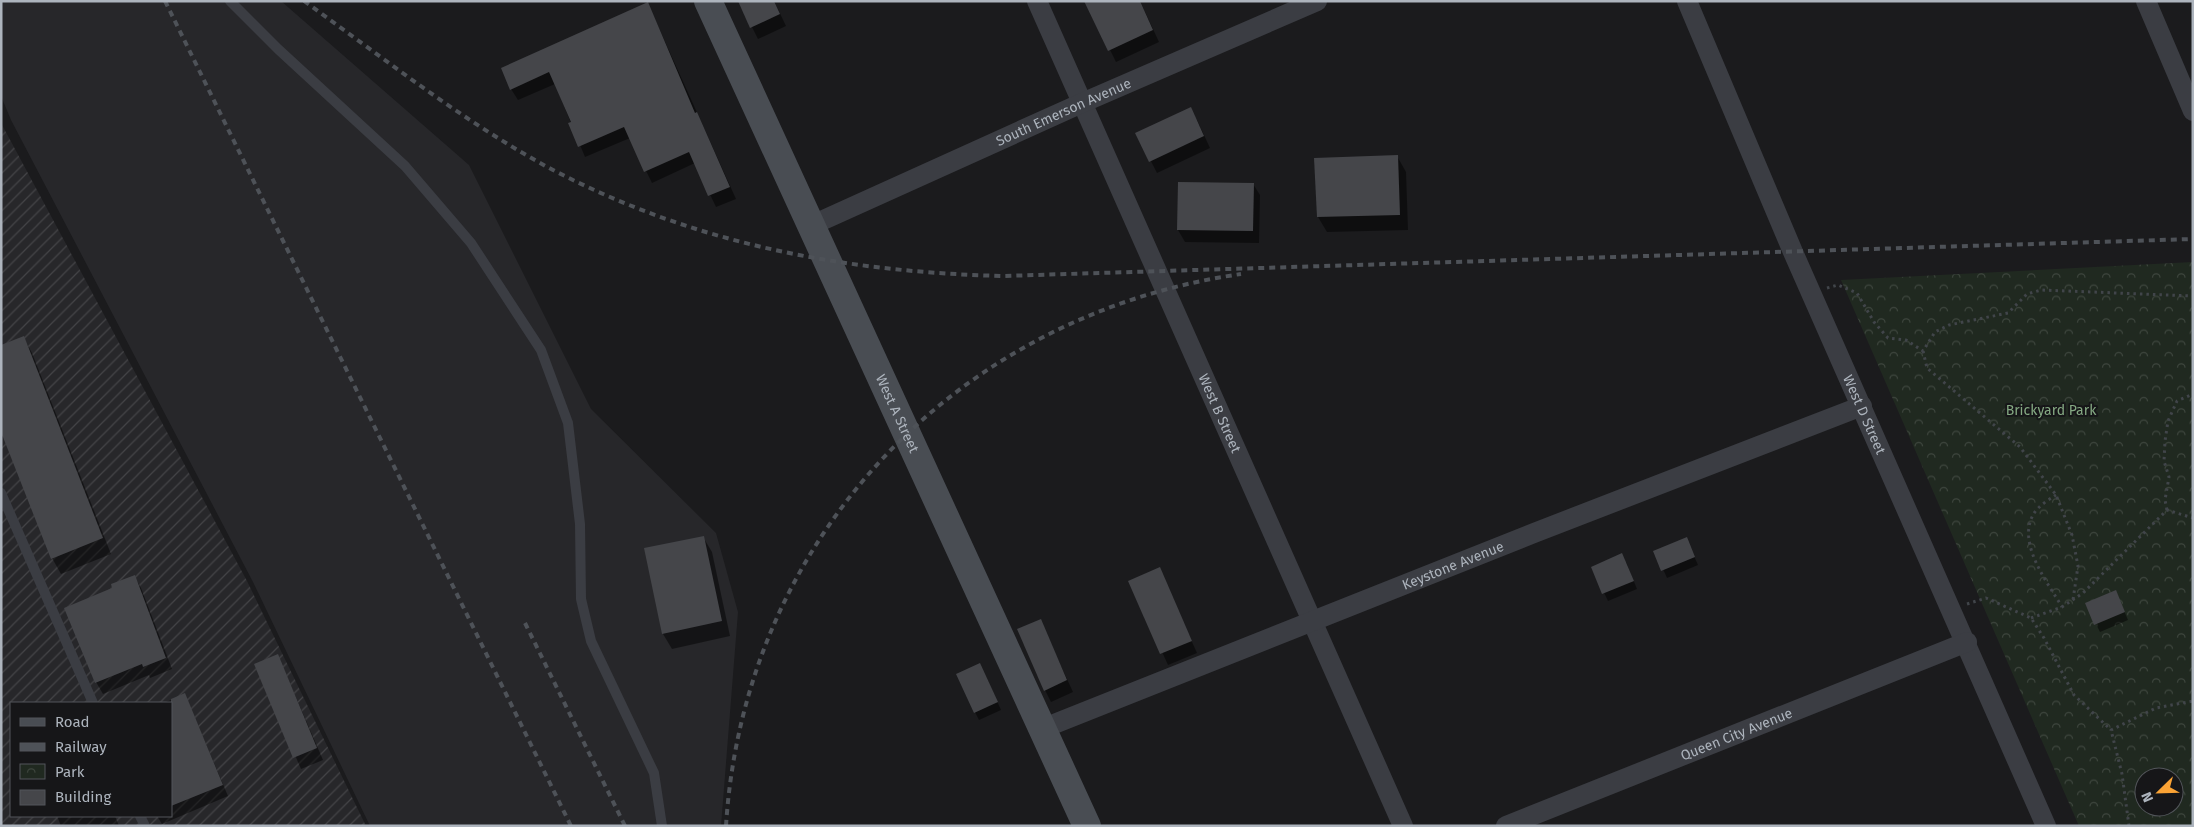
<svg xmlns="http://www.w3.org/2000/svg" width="2194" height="827" font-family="'Fira Sans',sans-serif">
  <defs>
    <pattern id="industrial-furrows" width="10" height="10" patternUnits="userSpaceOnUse" patternTransform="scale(1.25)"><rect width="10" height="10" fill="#27272a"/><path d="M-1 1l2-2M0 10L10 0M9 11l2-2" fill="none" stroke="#444447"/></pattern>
    <pattern id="park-crowns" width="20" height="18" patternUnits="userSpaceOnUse" patternTransform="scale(1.25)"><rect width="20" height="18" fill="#202920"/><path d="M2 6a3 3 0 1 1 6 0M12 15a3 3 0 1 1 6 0" fill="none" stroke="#3e463e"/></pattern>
  </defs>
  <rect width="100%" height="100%" fill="#1b1b1d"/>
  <polygon fill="#27272a" points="1,1 281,1 469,165 591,409 716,533 738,612 721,826 370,826 253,582 11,120 1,96"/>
  <path fill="url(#industrial-furrows)" fill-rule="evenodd" d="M1 123 247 581 366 826H1ZM11 703H171V816H11Z"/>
  <path fill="url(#park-crowns)" fill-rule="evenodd" d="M2193 262V826H2079L1841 280ZM2144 777H2174V807H2144Z"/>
  <g fill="#0007">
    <polygon points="739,1 774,1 786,26 758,39"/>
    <polygon points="1086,1 1140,1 1159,42 1116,62"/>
    <polygon points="648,4 736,199 716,207 695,163 652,183 630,138 585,157 555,84 518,100 511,89"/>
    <polygon points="1197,120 1210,148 1157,173 1137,134"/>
    <polygon points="1397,156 1406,172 1408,230 1327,232 1318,217 1316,159"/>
    <polygon points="1179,183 1253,184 1260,195 1259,243 1185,242 1178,230"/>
    <polygon points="23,337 32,353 111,554 61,574 52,558"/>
    <polygon points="703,537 712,552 730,636 672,649 663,634"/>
    <polygon points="1686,538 1698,565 1667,578 1655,551"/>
    <polygon points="1626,562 1637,589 1608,601 1592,567"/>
    <polygon points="1159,569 1197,653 1168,665 1130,581"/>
    <polygon points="134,576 141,588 172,669 150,678 149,675 103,694 96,682"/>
    <polygon points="2116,592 2128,620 2100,632 2096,624"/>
    <polygon points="1040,621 1073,692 1051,702 1045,690"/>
    <polygon points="278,656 323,760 301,769 256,665"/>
    <polygon points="984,672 1001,710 979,720 975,712"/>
    <polygon points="185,695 228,796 162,824 157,816 171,816 171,703 163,703"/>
    <polygon points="57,816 115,816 119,826 61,826"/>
  </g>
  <g fill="#45464a">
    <polygon points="738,1 774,1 780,14 750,28"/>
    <polygon points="1084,1 1140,1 1153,30 1108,51"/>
    <polygon points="648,2 695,113 697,112 730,187 708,196 689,152 644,172 624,127 578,147 568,123 571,122 549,72 510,90 501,68"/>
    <polygon points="1191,107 1204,136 1149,162 1135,133"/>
    <polygon points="1398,155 1400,215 1317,217 1314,158"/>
    <polygon points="1178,182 1254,183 1253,231 1177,230"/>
    <polygon points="24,336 103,538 51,559 1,432 1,345"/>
    <polygon points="704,536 722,621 662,634 644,548"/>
    <polygon points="1687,537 1695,557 1661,571 1653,551"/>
    <polygon points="1622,553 1634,581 1602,594 1591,567"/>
    <polygon points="1160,567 1192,641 1160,654 1128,581"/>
    <polygon points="135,575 166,658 143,667 142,664 95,683 64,608 112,588 111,584"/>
    <polygon points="2116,590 2125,612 2094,625 2085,603"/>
    <polygon points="1041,619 1067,680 1044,691 1017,629"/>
    <polygon points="278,654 317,748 293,758 254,664"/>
    <polygon points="980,663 998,702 974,713 956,674"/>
    <polygon points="185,693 223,785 171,806 171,699"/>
  </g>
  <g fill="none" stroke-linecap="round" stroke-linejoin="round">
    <g stroke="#41454a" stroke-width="3" stroke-dasharray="2.5 4" stroke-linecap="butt">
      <polyline points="1827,288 1838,285 1857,293 1874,322 1888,338 1906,340 1923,351 1935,332 1949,325 2008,313 2027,294 2041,290 2193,296"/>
      <polyline points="1923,351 1927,368 2020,447 2056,495 2072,535 2078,566 2073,600"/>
      <path d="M2056 495C2048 500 2037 507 2033 515 2017 544 2048 583 2062 607"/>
      <polyline points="2167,510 2165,500 2169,477 2164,461 2165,441 2168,421 2177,401 2193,394"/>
      <polyline points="1967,604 1986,598 2031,618 2044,638 2074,695 2111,730"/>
      <polyline points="2031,618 2062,607 2083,593 2167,510 2193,518"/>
      <polyline points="2129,826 2122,774 2111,730 2156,708 2193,701"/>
    </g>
    <g stroke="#3b3d43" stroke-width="10">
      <polyline points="230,1 278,49 405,166 471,243 541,350 568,423 580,524 581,599 591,641 654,773 662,826"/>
      <polyline points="1,493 93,703"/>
      <polyline points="140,816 145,826"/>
    </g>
    <g stroke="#3b3d43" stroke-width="20">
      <path id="s1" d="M1037 1 1403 826"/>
      <path id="s2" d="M1687 1 1793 252 2046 826"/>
      <polyline points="2146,1 2193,111"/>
      <path id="s3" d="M810 226 1082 103 1317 1"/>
      <path id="s4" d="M1044 728 1534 533 1862 406"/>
      <path id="s5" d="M1506 826 1967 642"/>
    </g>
    <path stroke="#494d53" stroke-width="28" id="s6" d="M708 1 1087 826"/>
    <g stroke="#4e5258" stroke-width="4" stroke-dasharray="6 5" stroke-linecap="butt">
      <polyline points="165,1 571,826"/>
      <path d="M304 1C385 59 465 123 553 170 696 244 843 272 1003 276L2193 239"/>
      <polyline points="525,623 625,826"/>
      <path d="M726 826C744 538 957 315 1241 274"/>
    </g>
  </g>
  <g text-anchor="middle" stroke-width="4" stroke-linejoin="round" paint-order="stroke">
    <g font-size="14" fill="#adb4bd" stroke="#161618">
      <text dy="5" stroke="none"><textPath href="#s3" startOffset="278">South Emerson Avenue</textPath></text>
      <text dy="5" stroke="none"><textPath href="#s6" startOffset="454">West A Street</textPath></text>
      <text dy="5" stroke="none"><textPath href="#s1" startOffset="451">West B Street</textPath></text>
      <text dy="5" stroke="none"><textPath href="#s2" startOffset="450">West D Street</textPath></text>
      <text dy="5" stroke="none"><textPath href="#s4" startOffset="440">Keystone Avenue</textPath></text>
      <text dy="5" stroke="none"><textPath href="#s5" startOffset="248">Queen City Avenue</textPath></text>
    </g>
    <g font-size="14" fill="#85a983" stroke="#161618">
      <text x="2051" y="415">Brickyard Park</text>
    </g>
  </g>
  <rect width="2194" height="827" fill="none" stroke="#adb4bd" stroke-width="5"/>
  <rect x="10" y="702" width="162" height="115" fill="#161618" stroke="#52555a"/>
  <rect x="20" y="718" width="25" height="8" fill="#494d53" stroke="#52555a"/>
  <text x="55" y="727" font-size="15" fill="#adb4bd">Road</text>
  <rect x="20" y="743" width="25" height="8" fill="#4e5258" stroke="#52555a"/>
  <text x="55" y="752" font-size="15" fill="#adb4bd">Railway</text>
  <rect x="20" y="764" width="25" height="15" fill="url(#park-crowns)" stroke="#52555a"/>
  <text x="55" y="777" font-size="15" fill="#adb4bd">Park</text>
  <rect x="20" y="790" width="25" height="15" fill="#45464a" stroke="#52555a"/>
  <text x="55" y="802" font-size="15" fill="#adb4bd">Building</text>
  <g transform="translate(2159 792) rotate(247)"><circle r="24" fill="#161618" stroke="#52555a"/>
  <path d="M0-4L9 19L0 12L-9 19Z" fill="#fba335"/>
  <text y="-8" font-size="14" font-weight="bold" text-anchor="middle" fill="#adb4bd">N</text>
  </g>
</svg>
